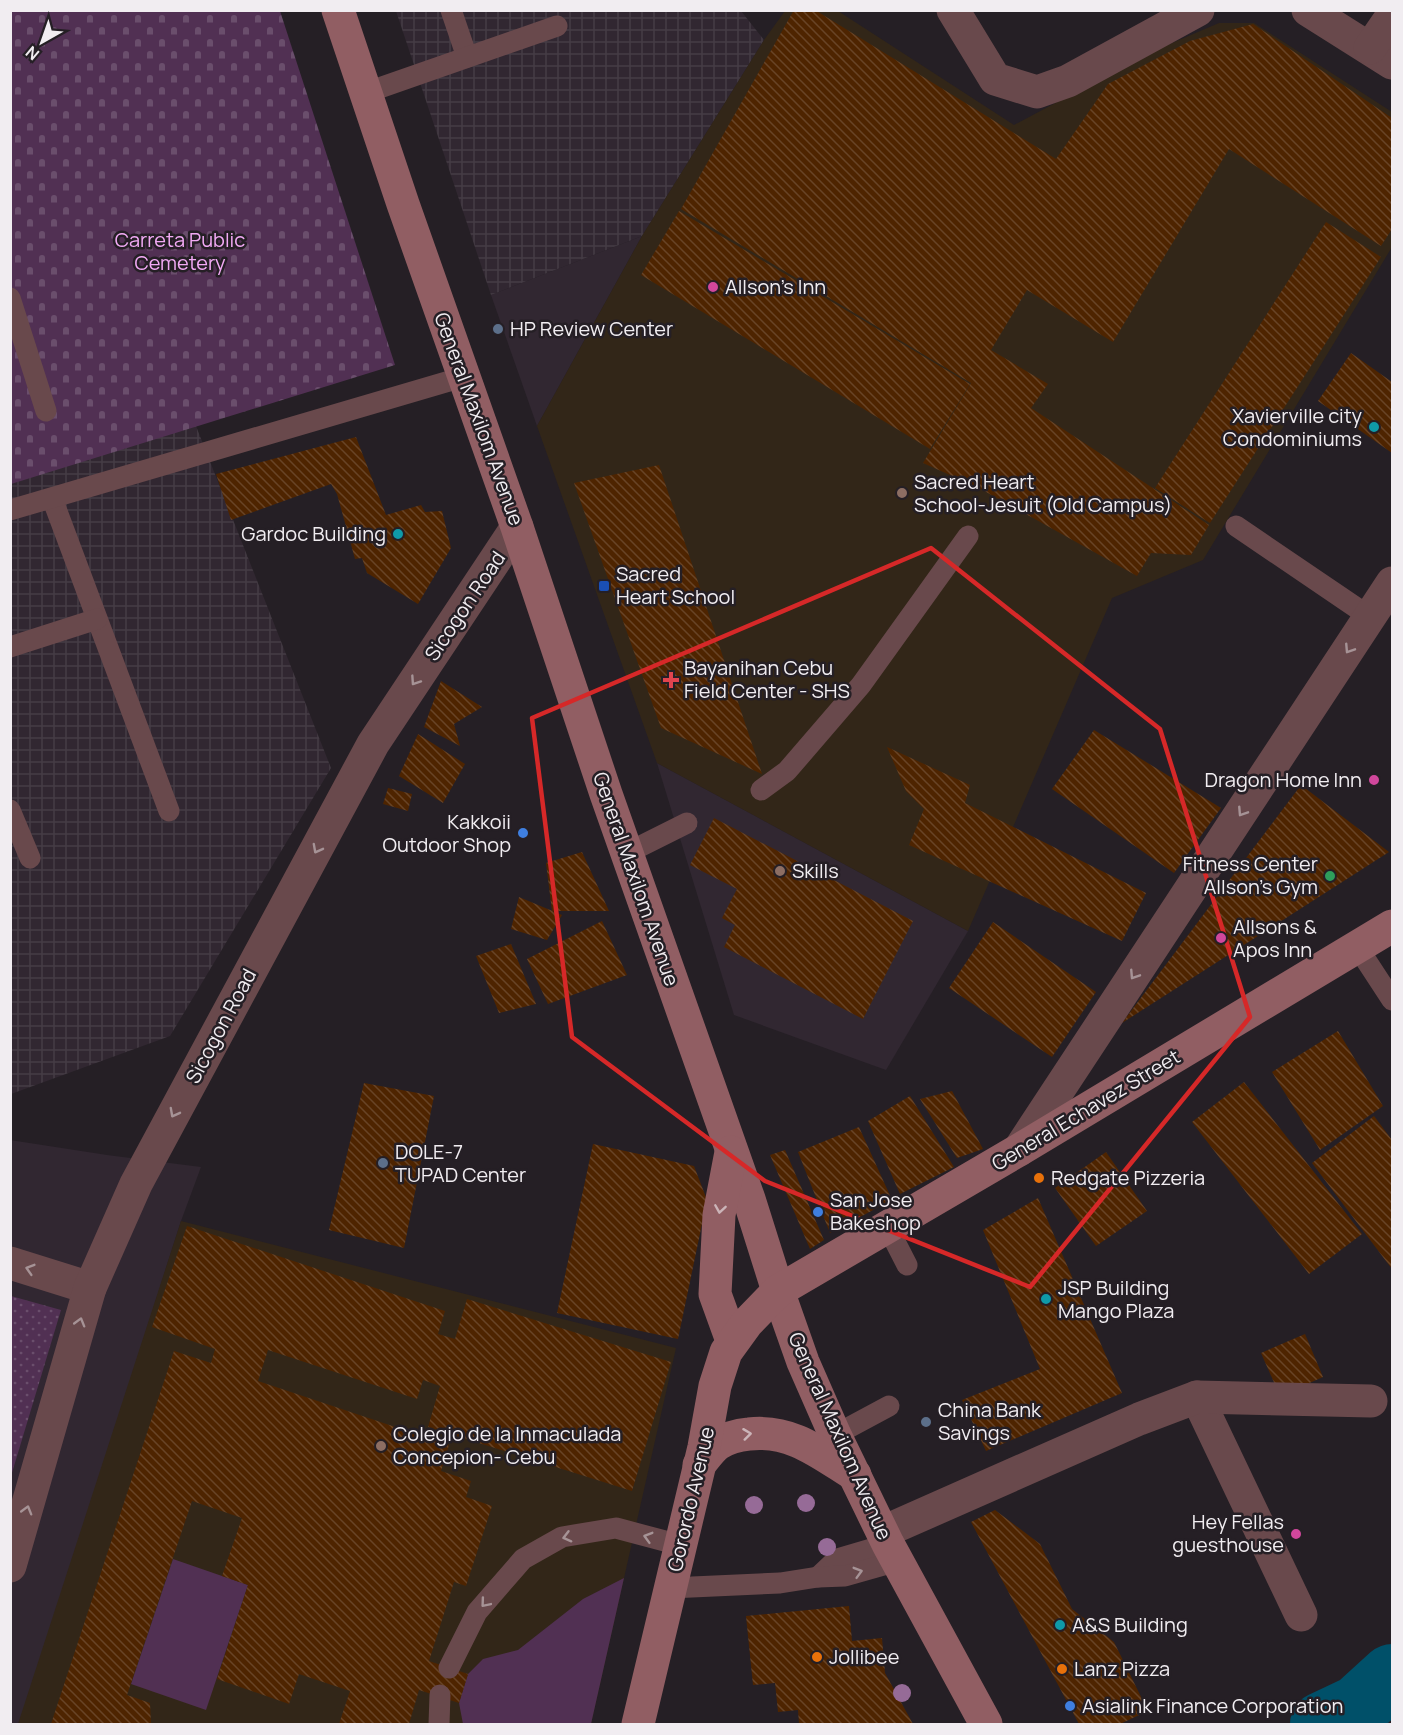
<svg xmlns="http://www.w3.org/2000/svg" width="1403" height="1735" font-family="Manrope,sans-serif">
  <defs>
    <pattern id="industrial-grid" width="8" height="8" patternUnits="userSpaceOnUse" patternTransform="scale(1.5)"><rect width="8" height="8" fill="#312731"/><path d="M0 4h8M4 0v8" fill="none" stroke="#453c45"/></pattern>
    <pattern id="grass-dots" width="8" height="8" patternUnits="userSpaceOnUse" patternTransform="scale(1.5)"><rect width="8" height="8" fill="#513053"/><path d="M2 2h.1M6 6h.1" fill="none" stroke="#6a4e6c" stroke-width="1.8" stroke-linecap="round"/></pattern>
    <pattern id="cemetery-stones" width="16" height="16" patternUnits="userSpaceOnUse" patternTransform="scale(1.5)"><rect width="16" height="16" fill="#513053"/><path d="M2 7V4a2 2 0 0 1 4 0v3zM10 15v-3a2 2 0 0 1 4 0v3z" fill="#6a4e6c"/></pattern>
    <pattern id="building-back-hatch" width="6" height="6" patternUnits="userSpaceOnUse" patternTransform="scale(1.5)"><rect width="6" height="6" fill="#4e2400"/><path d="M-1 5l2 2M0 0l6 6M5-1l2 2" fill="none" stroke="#684426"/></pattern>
  </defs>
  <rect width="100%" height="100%" fill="#251f25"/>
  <g fill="#312731">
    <polygon points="642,236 537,426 491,295"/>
    <polygon points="657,763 968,931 886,1070 734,1015"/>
    <polygon points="10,1140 107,1155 201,1167 181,1221 21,1724 10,1724"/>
  </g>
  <g fill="url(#industrial-grid)">
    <polygon points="396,11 741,11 764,40 642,236 491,295"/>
    <polygon points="194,421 331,768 170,1036 11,1094 11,480"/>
  </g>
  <g fill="#322618">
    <polygon points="785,11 838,11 1014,125 1151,52 1219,23 1254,23 1392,112 1392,247 1203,560 1112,598 968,931 657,763 537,426 642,236 764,40"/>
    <polygon points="181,1221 676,1348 591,1724 18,1724"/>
  </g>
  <polygon fill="url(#grass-dots)" points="11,1296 61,1310 11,1476 10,1296"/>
  <polygon fill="url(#cemetery-stones)" points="11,11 280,11 395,365 11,484"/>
  <g fill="#513053">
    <polygon points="173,1559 248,1585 206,1710 131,1684"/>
    <polygon points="624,1578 591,1724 463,1724 459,1703 468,1674 483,1659 518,1650 583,1599"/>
  </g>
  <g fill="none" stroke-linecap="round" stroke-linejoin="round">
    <polyline stroke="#005069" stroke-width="64" points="1322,1724 1358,1707 1392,1676"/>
  </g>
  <g fill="url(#building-back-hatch)">
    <polygon points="794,10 815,10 1056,159 1108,84 1190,41 1253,24 1392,118 1392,229 1381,246 1229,149 1113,342 1027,290 991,350 1048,384 1031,408 1209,525 1191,555 1151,553 1137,576 979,488 923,463 971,383 681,209"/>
    <polygon points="679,211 970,384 930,449 641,275"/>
    <polygon points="1326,222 1381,257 1210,523 1155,488"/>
    <polygon points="1351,353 1392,382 1392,453 1318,401"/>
    <polygon points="356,437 386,515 421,505 425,512 442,511 451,548 418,604 367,573 362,558 355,559 337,494 331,484 231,520 216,474"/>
    <polygon points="659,465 762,774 661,728 574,483"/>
    <polygon points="441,681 482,707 454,724 460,746 424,727"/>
    <polygon points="1094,730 1221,808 1174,873 1052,789"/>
    <polygon points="418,734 465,764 443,803 399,776"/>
    <polygon points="887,747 970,785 965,803 1146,893 1122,941 909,845 924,809 906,791"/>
    <polygon points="1301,785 1389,852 1122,1023"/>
    <polygon points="388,788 412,794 408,811 383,804"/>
    <polygon points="714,818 913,921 863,1019 724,947 735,925 722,918 737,889 690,865"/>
    <polygon points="582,852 609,911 552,911 546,863"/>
    <polygon points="519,897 562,915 547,940 511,929"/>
    <polygon points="602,921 627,975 548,1004 527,959"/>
    <polygon points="993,922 1096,992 1052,1057 949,988"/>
    <polygon points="511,944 536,1004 499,1013 476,956"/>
    <polygon points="1338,1031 1383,1106 1320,1150 1272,1072"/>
    <polygon points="1244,1082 1362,1234 1309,1274 1192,1122"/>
    <polygon points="364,1083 434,1096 404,1248 329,1230"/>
    <polygon points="952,1091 983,1149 957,1158 920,1099"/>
    <polygon points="910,1096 954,1167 900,1194 868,1121"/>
    <polygon points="1374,1116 1392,1140 1392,1269 1312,1163"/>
    <polygon points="859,1127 892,1200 830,1233 798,1152"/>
    <polygon points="593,1144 694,1166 707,1200 678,1339 557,1313"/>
    <polygon points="785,1150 824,1240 810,1249 770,1155"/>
    <polygon points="1106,1152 1147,1211 1096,1246 1055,1188"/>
    <polygon points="1038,1198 1122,1393 986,1451 962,1400 1040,1369 983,1230"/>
    <polygon points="187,1226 445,1311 438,1334 455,1339 467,1299 671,1362 632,1491 428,1427 440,1386 423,1380 417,1399 268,1350 258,1381 449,1445 441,1471 471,1481 466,1497 492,1506 466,1586 454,1582 429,1661 468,1674 459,1703 419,1690 409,1724 339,1724 350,1691 299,1674 289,1704 217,1679 248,1585 222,1576 242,1518 192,1501 127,1695 150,1703 151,1724 51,1724 174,1351 211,1363 215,1349 152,1327"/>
    <polygon points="1305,1334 1323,1377 1280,1396 1261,1353"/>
    <polygon points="995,1510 1040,1544 1072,1609 1114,1642 1148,1711 1120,1724 1079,1724 971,1522"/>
    <polygon points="849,1606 852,1641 882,1638 885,1673 913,1724 799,1724 798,1710 778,1712 775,1683 753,1685 746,1616"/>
  </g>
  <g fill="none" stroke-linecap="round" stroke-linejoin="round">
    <g stroke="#69494c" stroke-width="21">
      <polyline points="451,10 467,57"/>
      <polyline points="365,93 557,26"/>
      <polyline points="10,298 46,411"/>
      <polyline points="52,498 169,811"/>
      <polyline points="10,510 463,377"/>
      <polyline points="1236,526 1370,617"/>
      <polyline points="10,647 97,619"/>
      <polyline points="761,790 787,771 861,685 968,536"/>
      <polyline points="10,810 30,858"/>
      <polyline points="627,853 687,823"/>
      <polyline points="1358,948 1392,1000"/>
      <polyline points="887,1226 907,1265"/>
      <polyline points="835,1435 889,1406"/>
      <polyline points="818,1577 837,1559 888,1544"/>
      <polyline points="670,1588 780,1583 818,1577 845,1576 898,1561"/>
      <polyline points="449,1668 477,1612 523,1559 562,1537 616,1528 680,1545"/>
      <polyline points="439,1724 440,1695"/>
    </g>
    <g stroke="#69494c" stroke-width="33">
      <polyline points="953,10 995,79 1037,92 1068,81 1198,10"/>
      <polyline points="1308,10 1392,63"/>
      <polyline points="1370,48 1392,16"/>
      <polyline points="1019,1150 1392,583"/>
      <polyline points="10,1263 90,1288"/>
      <polyline points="1197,1397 1301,1615"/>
      <polyline points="883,1532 1139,1419 1197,1397 1371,1401"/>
      <polyline points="10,1566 90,1288 136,1184 373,744 517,527"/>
    </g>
    <g stroke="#915e63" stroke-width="33">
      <polyline points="338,10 403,204 517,527 606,794 749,1199 778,1291 803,1362 835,1435 888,1544 986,1724"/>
      <polyline points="731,1152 719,1215 715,1294 732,1341"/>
      <path d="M699 1465C705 1458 711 1449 718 1444 727 1438 738 1435 749 1434 792 1429 821 1454 855 1475"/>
      <polyline points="638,1724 704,1447 715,1386 726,1352 747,1323 778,1291 1019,1150 1392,926"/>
    </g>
  </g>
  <g fill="#966b97">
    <circle cx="806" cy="1503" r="9"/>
    <circle cx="754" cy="1505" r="9"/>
    <circle cx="827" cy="1547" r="9"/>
    <circle cx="902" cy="1693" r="9"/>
  </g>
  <defs><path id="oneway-chevron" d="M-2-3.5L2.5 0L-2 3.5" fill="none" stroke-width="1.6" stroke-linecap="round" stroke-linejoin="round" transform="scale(1.5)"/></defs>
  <g stroke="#a69396">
    <use href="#oneway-chevron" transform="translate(1349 649) rotate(123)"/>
    <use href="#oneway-chevron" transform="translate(415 681) rotate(124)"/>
    <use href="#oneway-chevron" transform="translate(1242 812) rotate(123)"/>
    <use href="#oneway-chevron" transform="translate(317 849) rotate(118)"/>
    <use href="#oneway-chevron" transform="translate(1134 975) rotate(123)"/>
    <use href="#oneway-chevron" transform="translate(174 1113) rotate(118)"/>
    <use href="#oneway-chevron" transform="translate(30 1269) rotate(-163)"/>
    <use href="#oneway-chevron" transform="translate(80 1322) rotate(-74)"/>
    <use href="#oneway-chevron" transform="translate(27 1510) rotate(-74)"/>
    <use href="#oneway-chevron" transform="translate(567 1537) rotate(165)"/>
    <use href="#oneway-chevron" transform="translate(648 1537) rotate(-164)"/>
    <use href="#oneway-chevron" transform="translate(858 1572) rotate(-16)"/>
    <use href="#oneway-chevron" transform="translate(485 1603) rotate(130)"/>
  </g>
  <g stroke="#cbb4b8">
    <use href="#oneway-chevron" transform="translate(720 1209) rotate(99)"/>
    <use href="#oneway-chevron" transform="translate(747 1434) rotate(-7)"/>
  </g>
  <path fill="none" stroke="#d62828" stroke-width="4.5" stroke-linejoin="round" d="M931 548 1160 729 1250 1017 1030 1287 765 1181 572 1037 532 718Z"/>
  <g fill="#d1479c" stroke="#251f25" stroke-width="2">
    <circle cx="713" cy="287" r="6"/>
    <circle cx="1374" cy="780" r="6"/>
    <circle cx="1221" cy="938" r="6"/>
    <circle cx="1296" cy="1534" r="6"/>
  </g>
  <g fill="#5c6f8a" stroke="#251f25" stroke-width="2">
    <circle cx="498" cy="329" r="6"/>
    <circle cx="383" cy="1163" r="6"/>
    <circle cx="926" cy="1422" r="6"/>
  </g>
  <g fill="#0f9aa8" stroke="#251f25" stroke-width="2">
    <circle cx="1374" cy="427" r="6"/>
    <circle cx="398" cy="534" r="6"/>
    <circle cx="1046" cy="1299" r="6"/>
    <circle cx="1060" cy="1625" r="6"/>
  </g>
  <g fill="#8d6e63" stroke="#251f25" stroke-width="2">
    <circle cx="902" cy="493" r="6"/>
    <circle cx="780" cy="871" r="6"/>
    <circle cx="381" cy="1446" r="6"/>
  </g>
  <rect fill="#1a4fb4" stroke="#251f25" stroke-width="2" x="598" y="580" width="12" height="12" rx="3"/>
  <path fill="#e0444e" stroke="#251f25" stroke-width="2" d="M668 671h6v6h6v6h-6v6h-6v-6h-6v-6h6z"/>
  <g fill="#3f7fe0" stroke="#251f25" stroke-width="2">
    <circle cx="523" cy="833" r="6"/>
    <circle cx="818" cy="1212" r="6"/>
    <circle cx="1070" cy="1706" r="6"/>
  </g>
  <circle fill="#2e9e5b" stroke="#251f25" stroke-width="2" cx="1330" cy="876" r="6"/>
  <g fill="#e8710a" stroke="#251f25" stroke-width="2">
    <circle cx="1039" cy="1178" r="6"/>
    <circle cx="817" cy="1657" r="6"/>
    <circle cx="1062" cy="1669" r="6"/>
  </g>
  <g text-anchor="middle" stroke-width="5" stroke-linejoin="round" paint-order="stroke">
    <g font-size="20" fill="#f2aaf5" stroke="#251f25">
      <text x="180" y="247">Carreta Public<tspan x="180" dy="23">Cemetery</tspan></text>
    </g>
    <g font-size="20" fill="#f1edf1" stroke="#251f25" text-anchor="start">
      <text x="725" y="294">Allson's Inn</text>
      <text x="510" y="336">HP Review Center</text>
      <text x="1362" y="423" text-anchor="end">Xavierville city<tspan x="1362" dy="23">Condominiums</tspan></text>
      <text x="914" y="489">Sacred Heart<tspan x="914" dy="23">School-Jesuit (Old Campus)</tspan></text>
      <text x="386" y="541" text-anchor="end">Gardoc Building</text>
      <text x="616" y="581">Sacred<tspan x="616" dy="23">Heart School</tspan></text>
      <text x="684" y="675">Bayanihan Cebu<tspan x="684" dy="23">Field Center - SHS</tspan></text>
      <text x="1362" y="787" text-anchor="end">Dragon Home Inn</text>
      <text x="511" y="829" text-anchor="end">Kakkoii<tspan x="511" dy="23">Outdoor Shop</tspan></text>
      <text x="1318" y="871" text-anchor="end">Fitness Center<tspan x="1318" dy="23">Allson's Gym</tspan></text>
      <text x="792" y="878">Skills</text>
      <text x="1233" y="934">Allsons &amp;<tspan x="1233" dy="23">Apos Inn</tspan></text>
      <text x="395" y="1159">DOLE-7<tspan x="395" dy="23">TUPAD Center</tspan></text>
      <text x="1051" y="1185">Redgate Pizzeria</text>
      <text x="830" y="1207">San Jose<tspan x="830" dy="23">Bakeshop</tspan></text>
      <text x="1058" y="1295">JSP Building<tspan x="1058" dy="23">Mango Plaza</tspan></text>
      <text x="938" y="1417">China Bank<tspan x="938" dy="23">Savings</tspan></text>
      <text x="393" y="1441">Colegio de la Inmaculada<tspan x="393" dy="23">Concepion- Cebu</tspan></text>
      <text x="1284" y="1529" text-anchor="end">Hey Fellas<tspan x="1284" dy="23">guesthouse</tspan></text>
      <text x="1072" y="1632">A&amp;S Building</text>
      <text x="829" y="1664">Jollibee</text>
      <text x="1074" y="1676">Lanz Pizza</text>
      <text x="1082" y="1713">Asialink Finance Corporation</text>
    </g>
    <g font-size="20" fill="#f1edf1" stroke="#251f25">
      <text transform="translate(479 419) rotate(70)" y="7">General Maxilom Avenue</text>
      <text transform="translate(465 606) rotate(-56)" y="7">Sicogon Road</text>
      <text transform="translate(636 879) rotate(71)" y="7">General Maxilom Avenue</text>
      <text transform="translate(221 1026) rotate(-62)" y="7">Sicogon Road</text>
      <text transform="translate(1086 1110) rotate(-31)" y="7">General Echavez Street</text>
      <text transform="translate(840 1436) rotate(66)" y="7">General Maxilom Avenue</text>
      <text transform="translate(691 1499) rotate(-77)" y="7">Gorordo Avenue</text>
    </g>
  </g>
  <rect width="1403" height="1735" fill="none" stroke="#f1edf1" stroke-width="24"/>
  <g transform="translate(42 42) rotate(220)" stroke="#251f25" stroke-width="4.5" paint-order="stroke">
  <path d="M0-4.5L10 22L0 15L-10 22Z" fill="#f1edf1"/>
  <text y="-9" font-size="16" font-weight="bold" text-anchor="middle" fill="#f1edf1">N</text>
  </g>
</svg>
